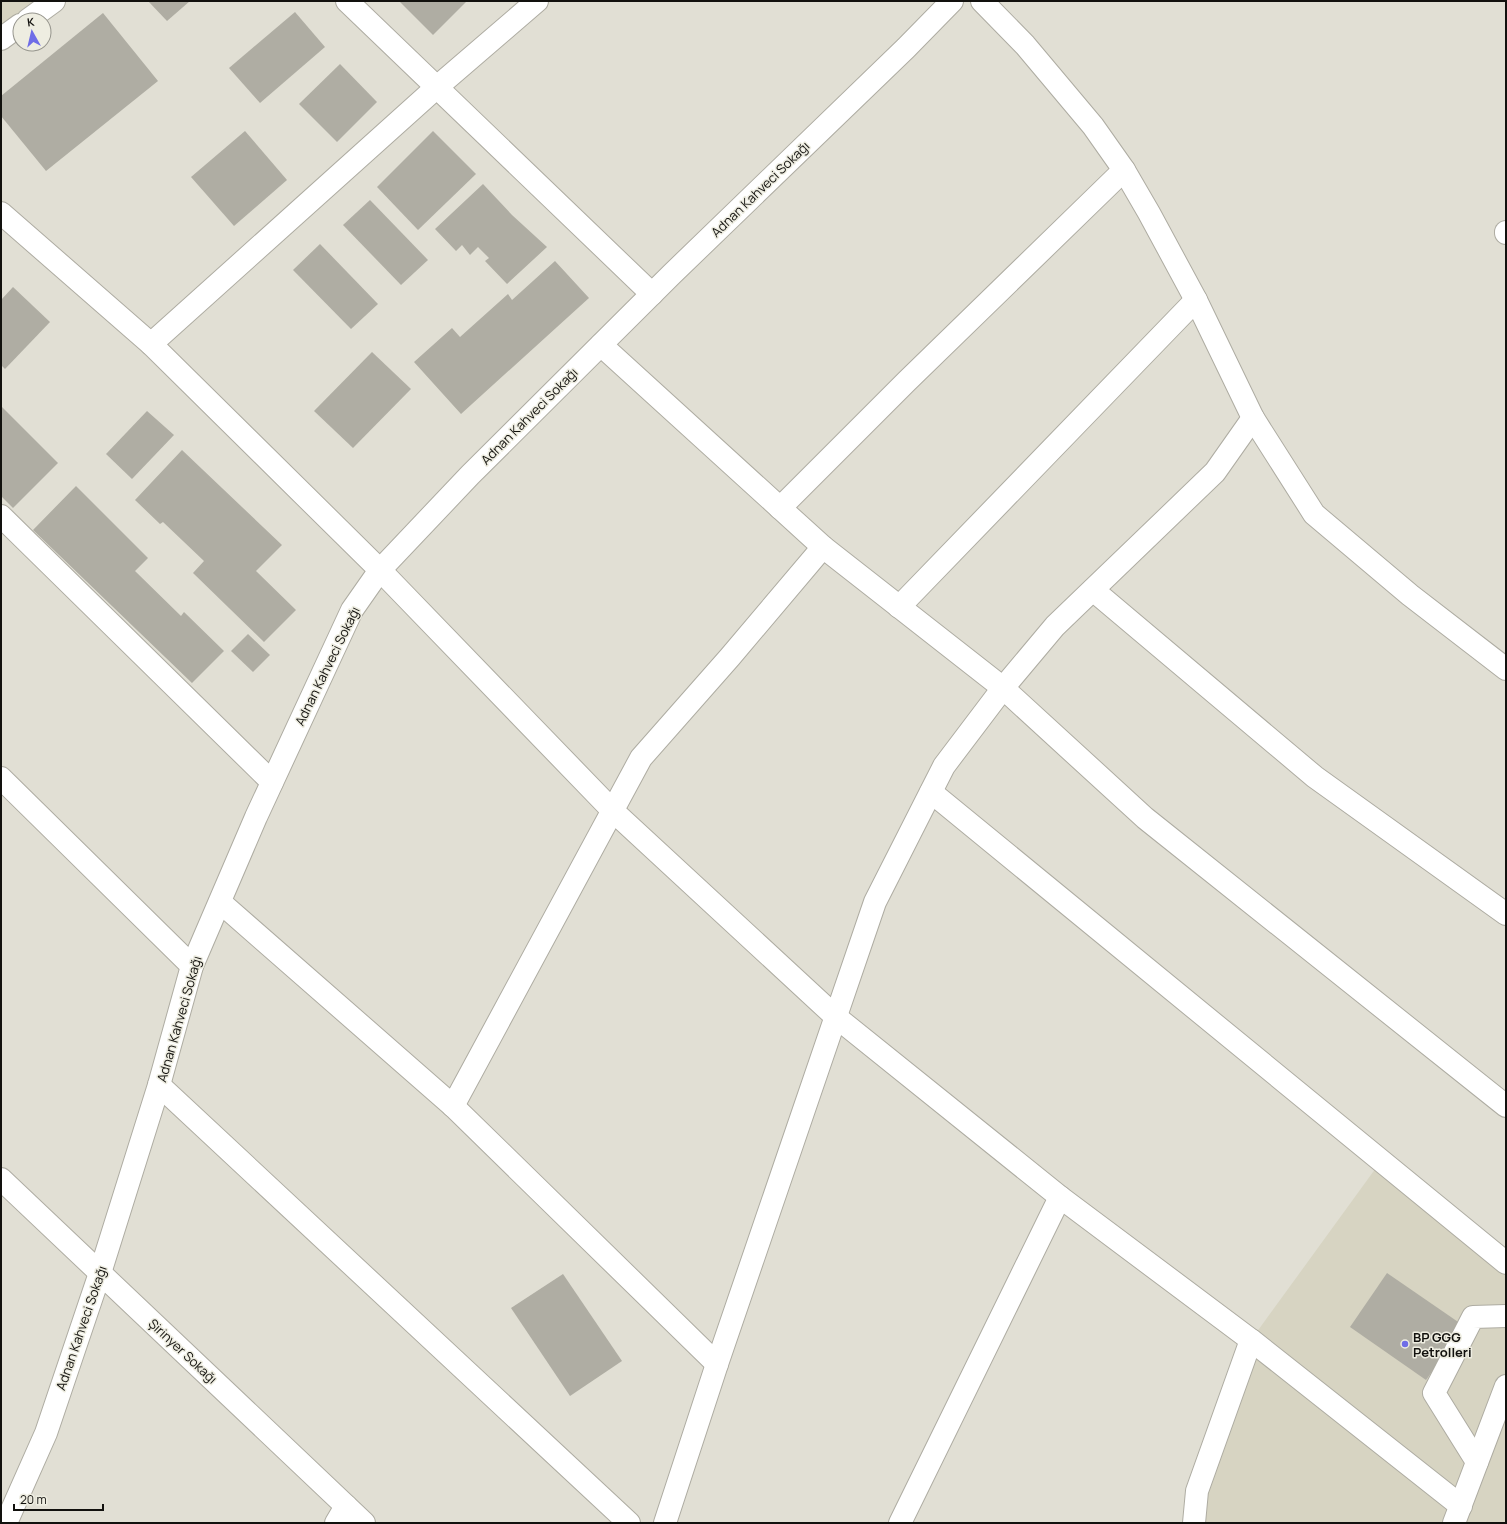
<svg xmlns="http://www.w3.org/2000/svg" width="1507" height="1524" font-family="Manrope,sans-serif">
  <rect width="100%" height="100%" fill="#e1dfd4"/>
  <g fill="#d7d4c2">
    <polygon points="1,1 35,1 1,28"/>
    <polygon points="1381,1161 1506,1263 1506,1523 1194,1523 1251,1340"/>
  </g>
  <g fill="#afada3">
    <polygon points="148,1 190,1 167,21"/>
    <polygon points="399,1 467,1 433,35"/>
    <polygon points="295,12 325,47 260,103 229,68"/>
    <polygon points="103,13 158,81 46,171 1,116 1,96"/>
    <polygon points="340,64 377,102 337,142 299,104"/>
    <polygon points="245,131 287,180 234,226 191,177"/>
    <polygon points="433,131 476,174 418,230 377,187"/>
    <polygon points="483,184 512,215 547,247 507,284 485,261 489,258 478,247 470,255 462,245 456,251 435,229"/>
    <polygon points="370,200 428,260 401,285 343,225"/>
    <polygon points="320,244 378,304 351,329 293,270"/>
    <polygon points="555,261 589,298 461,414 414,362 452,328 460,337 508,294 512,300"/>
    <polygon points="13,287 50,322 5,369 1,365 1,300"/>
    <polygon points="372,352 411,389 353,448 314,411"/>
    <polygon points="1,406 58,463 13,508 1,496"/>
    <polygon points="147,411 174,435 132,479 106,454"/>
    <polygon points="182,450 282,545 256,571 296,610 264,642 193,573 204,561 163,522 160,524 135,500"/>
    <polygon points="76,486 148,558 135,571 181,616 184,612 224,651 192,683 33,530"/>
    <polygon points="248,634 270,655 253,672 231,651"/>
    <polygon points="1387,1273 1464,1326 1426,1380 1350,1327"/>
    <polygon points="563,1274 622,1361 570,1396 511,1308"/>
  </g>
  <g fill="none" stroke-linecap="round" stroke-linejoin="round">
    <g stroke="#aeaca2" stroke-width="24">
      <g id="minor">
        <polyline points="347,1 652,294"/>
        <polyline points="982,1 1025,45 1093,126 1124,170 1149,213 1196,300 1253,418 1314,514 1410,595 1506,669"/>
        <polyline points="28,20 54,1"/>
        <polyline points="1,39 20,25"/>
        <polyline points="1,213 151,344 380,570 613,811 836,1017 1060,1197 1251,1340 1461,1506"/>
        <polyline points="1506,232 1506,233"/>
        <polyline points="151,344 437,87 537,1"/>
        <polyline points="601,345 823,547 1003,688 1145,818 1506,1106"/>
        <polyline points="780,508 907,381 1124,170"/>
        <polyline points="1,516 272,782"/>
        <polyline points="1093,590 1315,777 1506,914"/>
        <polyline points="899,607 1196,300"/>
        <polyline points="1,778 192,966"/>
        <polyline points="931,792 1506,1263"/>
        <polyline points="220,902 453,1106 717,1364"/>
        <polyline points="159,1085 629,1523"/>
        <polyline points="453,1106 641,758 730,657 823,547"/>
        <polyline points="1,1179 364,1523"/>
        <polyline points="1477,1462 1434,1393 1473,1317 1506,1316"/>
        <polyline points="6,1523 46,1433 100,1273 159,1085 192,966 256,817 352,610 380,570 470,475 672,274 906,48 952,1"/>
        <polyline points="336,1523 346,1506"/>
        <polyline points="665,1523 717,1364 875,902 944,766 1003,688 1055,626 1215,472 1253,418"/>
        <polyline points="900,1523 1060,1197"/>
        <polyline points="1194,1523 1197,1491 1251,1340"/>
      </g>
    </g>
    <g stroke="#aeaca2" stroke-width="24">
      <polyline id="major" points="1454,1523 1506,1386"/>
    </g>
    <use href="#minor" stroke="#fff" stroke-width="22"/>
    <use href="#major" stroke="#fff" stroke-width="22"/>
  </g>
  <circle fill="#6f6de7" stroke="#eeede1" stroke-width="1.5" cx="1405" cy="1344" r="4"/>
  <g text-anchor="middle" stroke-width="3" stroke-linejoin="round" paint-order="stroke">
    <g font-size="13" fill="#12110e" stroke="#eeede1">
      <text transform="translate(760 189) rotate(-44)" y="5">Adnan Kahveci Sokağı</text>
      <text transform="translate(529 416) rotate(-45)" y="5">Adnan Kahveci Sokağı</text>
      <text transform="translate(327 666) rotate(-64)" y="5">Adnan Kahveci Sokağı</text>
      <text transform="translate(179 1019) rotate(-74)" y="5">Adnan Kahveci Sokağı</text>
      <text transform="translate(81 1328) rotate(-71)" y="5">Adnan Kahveci Sokağı</text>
      <text transform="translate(183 1351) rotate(43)" y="5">Şirinyer Sokağı</text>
    </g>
    <g font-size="13" font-weight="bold" fill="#12110e" stroke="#eeede1" text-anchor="start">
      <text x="1413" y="1342">BP GGG<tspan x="1413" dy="15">Petrolleri</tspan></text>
    </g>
  </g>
  <rect width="1507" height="1524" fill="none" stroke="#12110e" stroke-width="4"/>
  <g transform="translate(32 32) rotate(352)"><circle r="19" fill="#eeede1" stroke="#96958d"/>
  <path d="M0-3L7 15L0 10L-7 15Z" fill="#6f6de7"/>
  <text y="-6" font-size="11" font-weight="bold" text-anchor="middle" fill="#12110e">K</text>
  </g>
  <path d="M14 1504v6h89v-6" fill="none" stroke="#12110e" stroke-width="2"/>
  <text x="20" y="1504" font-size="12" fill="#12110e" stroke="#eeede1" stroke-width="3" paint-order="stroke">20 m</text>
</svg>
